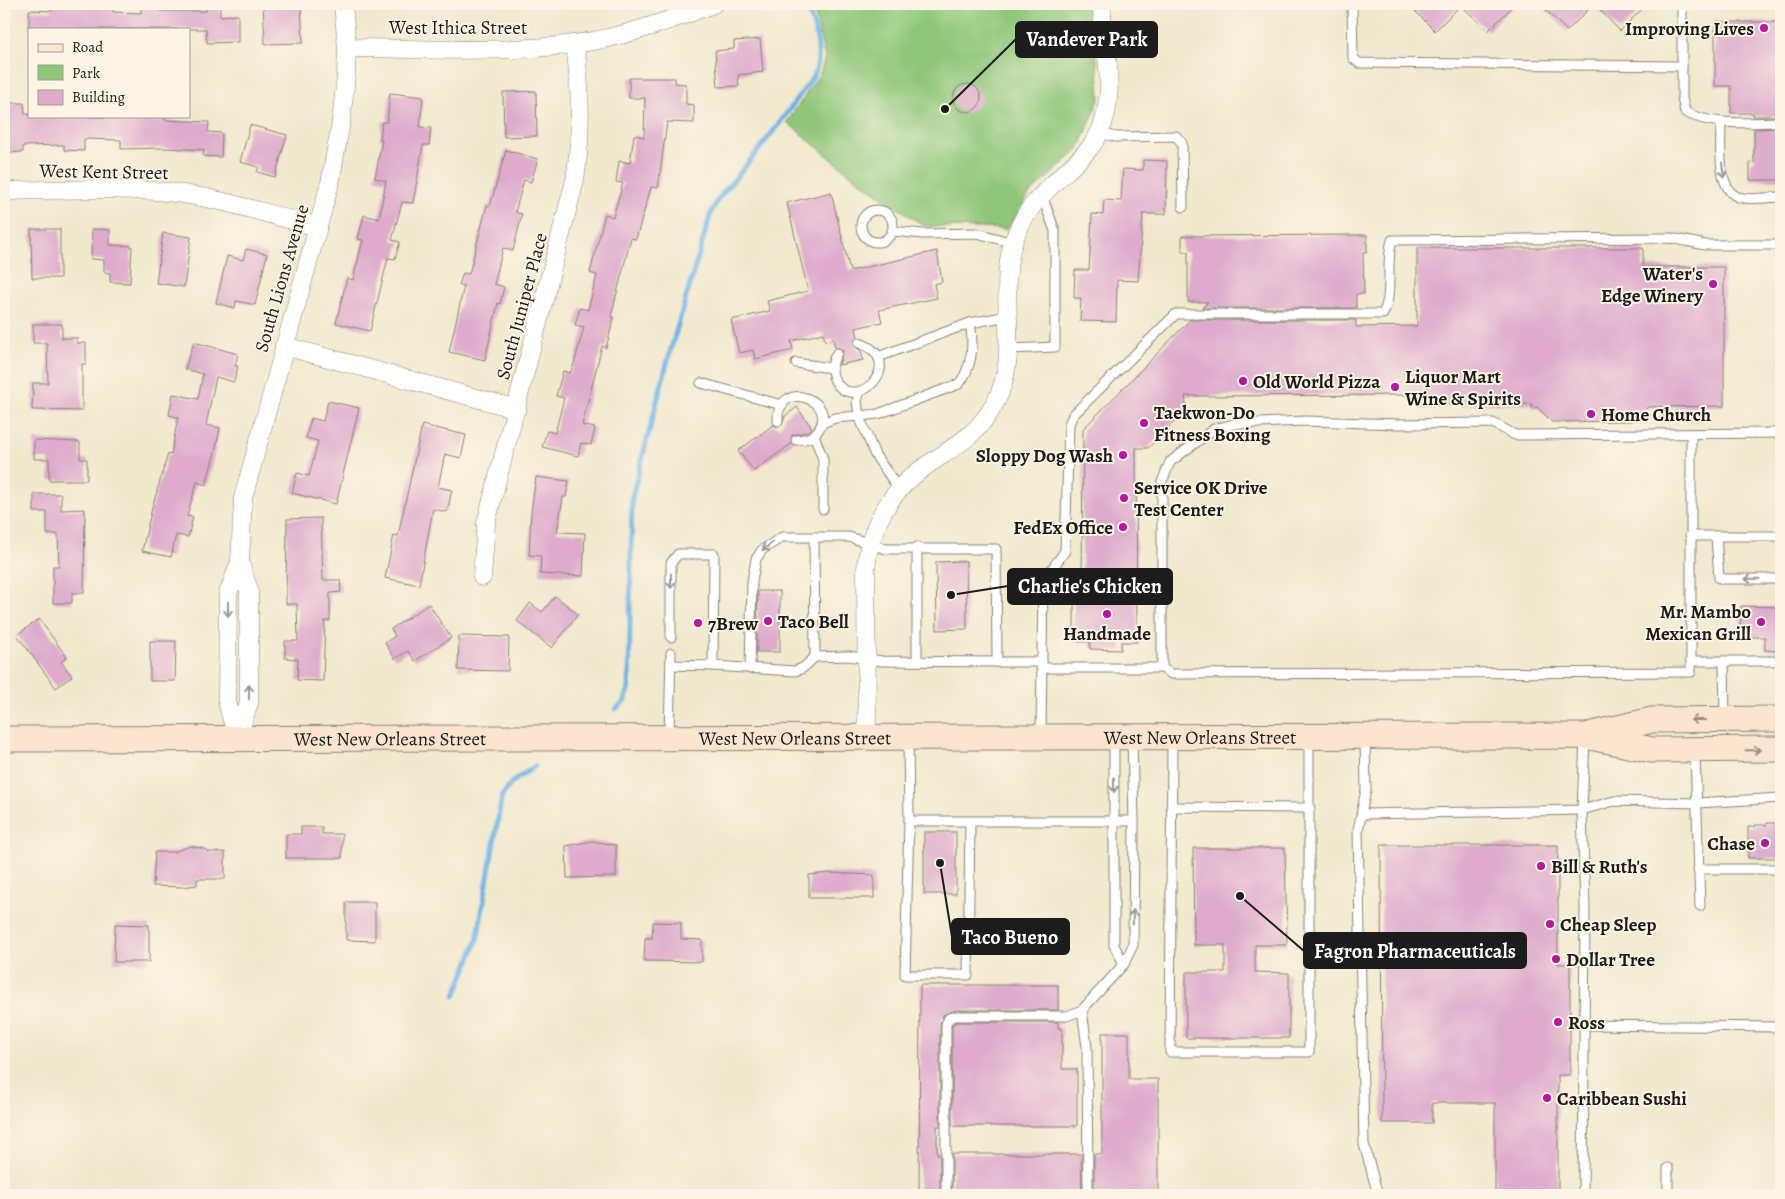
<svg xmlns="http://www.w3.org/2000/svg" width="1785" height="1199" font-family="Alegreya,serif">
  <rect width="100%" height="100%" fill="#fcf5e5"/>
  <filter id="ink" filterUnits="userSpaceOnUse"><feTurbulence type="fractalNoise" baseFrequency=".02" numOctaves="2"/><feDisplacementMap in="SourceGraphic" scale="10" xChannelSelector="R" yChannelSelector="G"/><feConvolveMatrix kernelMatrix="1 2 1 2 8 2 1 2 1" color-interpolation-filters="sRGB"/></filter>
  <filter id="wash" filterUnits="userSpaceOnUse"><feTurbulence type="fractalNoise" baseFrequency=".0096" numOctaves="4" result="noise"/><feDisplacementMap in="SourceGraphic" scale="20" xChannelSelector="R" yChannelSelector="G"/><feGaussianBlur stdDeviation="1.12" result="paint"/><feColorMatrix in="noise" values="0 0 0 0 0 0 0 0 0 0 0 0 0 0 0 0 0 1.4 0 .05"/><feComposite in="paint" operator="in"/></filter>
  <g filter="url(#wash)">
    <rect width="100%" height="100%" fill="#f1e9cd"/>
    <polygon fill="#8fc77a" stroke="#56724b" points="813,4 1092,4 1100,97 1079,149 1030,193 1007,229 924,226 851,175 787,122 820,74 825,58"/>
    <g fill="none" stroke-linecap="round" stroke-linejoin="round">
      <g stroke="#70b3e5" stroke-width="5">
        <path d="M616 709 625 701 629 687 632 497 670 352 711 213 718 199C746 165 775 132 799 96 805 88 813 79 816 70 822 49 815 22 804 4"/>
        <polyline points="455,996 477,941 502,796 511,783 535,766"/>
      </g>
    </g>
    <g id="blocks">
      <g fill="#deabcc">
        <polygon points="52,4 113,6 113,12 141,13 141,5 160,5 160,11 206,11 206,7 220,6 220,16 238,15 238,42 207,43 206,29 29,29 29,10 52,11"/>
        <polygon points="263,4 301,4 303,43 265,44"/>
        <polygon points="1408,4 1515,4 1488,31 1461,5 1435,31"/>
        <polygon points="1540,4 1647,4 1620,31 1594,4 1567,31"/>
        <polygon points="1715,22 1781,22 1781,116 1753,116 1753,113 1731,113 1731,86 1715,86"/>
        <polygon points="760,39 763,72 738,75 739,86 718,87 715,51 734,49 734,41"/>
        <polygon points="629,78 675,78 675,83 686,84 686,104 694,105 694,123 667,122 658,188 651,187 636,239 631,238 611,316 614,317 606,348 602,346 582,425 595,428 591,445 581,443 578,456 542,447 547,431 555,433 564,398 556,396 563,371 570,373 574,364 584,327 575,325 580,308 588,310 597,275 590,273 601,230 605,214 613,217 623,183 616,182 619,161 630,163 634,135 644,137 645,98 629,98"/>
        <circle cx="967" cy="98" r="14"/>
        <polygon points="536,91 537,136 504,137 503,92"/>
        <polygon points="390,93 423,97 420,127 431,128 429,145 423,145 413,203 402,202 392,240 400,242 395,259 388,258 370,331 336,323 347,278 353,280 363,240 358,239 364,215 379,219 386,181 375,178 382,140 380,140 382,122 387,122"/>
        <polygon points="4,103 24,103 25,114 29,114 29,116 140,118 140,116 165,116 165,120 209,122 208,132 222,133 221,157 203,156 204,150 165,148 121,149 121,140 84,139 84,151 64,150 64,145 23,146 23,152 4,153"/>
        <polygon points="250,125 287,135 275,177 257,172 259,167 240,162"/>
        <polygon points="1781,128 1781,180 1750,180 1750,163 1754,162 1754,129"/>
        <polygon points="506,150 538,159 531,182 524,180 515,212 522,214 513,251 503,248 494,284 504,287 500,304 498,303 485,360 449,352 464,286 459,285 463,273 469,274 487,205 490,206"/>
        <polygon points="1143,160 1167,161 1166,214 1143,214 1138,281 1117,280 1116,322 1080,321 1081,298 1074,298 1075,270 1089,270 1092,214 1103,215 1104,200 1121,201 1123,169 1143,170"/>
        <polygon points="831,192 850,271 937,251 942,282 934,284 937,298 879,310 882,322 856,328 858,337 853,344 861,351 863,360 839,365 843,350 835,347 833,339 825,341 823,333 791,341 793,350 755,359 753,350 739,353 731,320 770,311 767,301 808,291 787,203"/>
        <polygon points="31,229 60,229 60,278 32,278"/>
        <polygon points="92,229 110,230 110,245 132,246 130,283 110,282 110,273 104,272 104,260 91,259"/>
        <polygon points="163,233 191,237 184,287 156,283"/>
        <polygon points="1367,235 1367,252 1363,252 1364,294 1356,294 1356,308 1202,308 1208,302 1188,302 1188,252 1182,252 1182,236"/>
        <polygon points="1417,248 1643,248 1643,267 1724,267 1724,406 1648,407 1632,421 1552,422 1537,407 1532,408 1532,404 1417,405 1417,395 1185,396 1186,405 1178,412 1181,415 1148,448 1136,448 1137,642 1121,642 1121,650 1090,649 1090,642 1074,641 1074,580 1082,580 1083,429 1190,320 1356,320 1356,327 1417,326"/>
        <polygon points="246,249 267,254 255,305 236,301 235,308 216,303 227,256 243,260"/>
        <polygon points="33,324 62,324 62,338 77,338 77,343 86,343 86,364 82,364 82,411 32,410 33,383 48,383 47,343 33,343"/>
        <polygon points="194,342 238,354 235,366 238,366 234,382 216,377 206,425 220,428 215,452 206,485 197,482 187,516 193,517 188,537 176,535 171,557 142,551 152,508 168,454 171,455 178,417 169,415 173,394 198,399 203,374 185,369"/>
        <polygon points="328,401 359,408 336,504 292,493 297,473 309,476 318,441 306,438 311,418 323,421"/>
        <polygon points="797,407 812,428 806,432 792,435 791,444 754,471 738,451 773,425 778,427 782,425 785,416"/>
        <polygon points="422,425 466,435 461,458 445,454 438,487 452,490 447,512 433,509 419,585 385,578 394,535 398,536"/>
        <polygon points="34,440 80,442 80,459 87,459 87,480 49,480 49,459 34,459"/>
        <polygon points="536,477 569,481 566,497 563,497 557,532 585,533 583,576 540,574 541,556 529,555 531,513"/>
        <polygon points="34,494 61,494 61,510 85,509 84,593 72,593 72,603 53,603 53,566 59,566 58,534 47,534 47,512 34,512"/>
        <polygon points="321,518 323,580 340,580 341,592 330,593 330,621 325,621 323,681 297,680 298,659 285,658 285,641 298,641 297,604 286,604 287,519"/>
        <polygon points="966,561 967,629 937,630 936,562"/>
        <polygon points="758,591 780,591 780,652 757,652"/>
        <polygon points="555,596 578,614 552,648 517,621 530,603 542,612"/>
        <polygon points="429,604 451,638 415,661 408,651 395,659 385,643 395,636 391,629"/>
        <polygon points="1741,606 1781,607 1781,638 1778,638 1778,651 1765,650 1765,637 1740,637"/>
        <polygon points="39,619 67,657 61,662 72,676 56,688 17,635"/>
        <polygon points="459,636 509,637 508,671 458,670"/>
        <polygon points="150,641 176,641 175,681 150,681"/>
        <polygon points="1767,823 1781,823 1781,858 1748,858 1748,827 1754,827 1754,825 1767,825"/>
        <polygon points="301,827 322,827 322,834 342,834 342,858 286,858 286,834 301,834"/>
        <rect x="924" y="832" width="32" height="62"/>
        <polygon points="592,841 616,845 616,877 567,878 566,846"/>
        <polygon points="1381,845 1558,845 1558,964 1570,964 1570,1075 1558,1075 1558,1195 1495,1195 1495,1103 1432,1103 1432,1123 1382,1123"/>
        <polygon points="190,846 201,848 207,850 207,852 225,852 225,879 197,879 197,885 183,887 153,886 155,852 174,852"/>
        <polygon points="1193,848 1285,848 1287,945 1255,945 1255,972 1289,973 1289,1038 1186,1038 1186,972 1225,972 1225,945 1194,945"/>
        <polygon points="830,873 874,875 874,898 809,898 809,875"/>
        <polygon points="346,902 375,902 375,941 346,940"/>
        <polygon points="653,922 681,923 681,939 702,940 702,962 644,961 645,938 652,938"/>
        <polygon points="115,924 149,925 149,962 114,962"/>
        <polygon points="920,985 1058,985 1058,1010 956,1010 943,1015 940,1024 940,1126 937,1126 937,1154 940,1154 940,1195 919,1195"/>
        <polygon points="957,1022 1058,1022 1058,1028 1062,1028 1062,1069 1077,1069 1077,1126 952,1126 952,1025"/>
        <polygon points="1102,1033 1129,1033 1129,1079 1158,1079 1158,1195 1094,1195 1094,1154 1102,1154"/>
        <polygon points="952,1154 1081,1154 1082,1195 952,1195"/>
      </g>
    </g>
  </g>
  <g filter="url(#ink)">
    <use href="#blocks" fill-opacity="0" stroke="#868274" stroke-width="1"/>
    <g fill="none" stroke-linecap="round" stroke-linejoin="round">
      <g stroke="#868274" stroke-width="11">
        <g id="lane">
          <polyline points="1352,4 1353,58 1359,63 1682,66"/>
          <path d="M1682 4V98L1685 112C1713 127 1750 122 1781 122"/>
          <path d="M1721 122C1721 141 1716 189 1738 197 1750 201 1769 197 1781 197"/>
          <polyline points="1099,133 1116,137 1176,136 1182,143 1183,207"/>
          <circle cx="877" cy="226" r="16"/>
          <polyline points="892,231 923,234 977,233 1013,243"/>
          <polyline points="1008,349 1055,347 1055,231 1041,193"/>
          <path d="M837 353C832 361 830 369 834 379 854 418 911 360 859 343"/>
          <polyline points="878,357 970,323 1008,316"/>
          <polyline points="796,363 831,368"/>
          <polyline points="701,383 782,405"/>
          <path d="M778 421C776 377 842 400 817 432 812 438 804 440 796 440"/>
          <polyline points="822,423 835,418 859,416 857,401 860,391"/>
          <polyline points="814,435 823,459 823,509"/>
          <polyline points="1691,435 1691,672 1171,674 1162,668 1162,482 1170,462 1214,429 1234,424 1305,421 1399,424 1493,423 1515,435 1781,433"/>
          <path d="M899 489 875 455 859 416 878 414 959 384C973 366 974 345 970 323"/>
          <polyline points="1690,536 1781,536"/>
          <polyline points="1716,536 1719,578 1723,579 1781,579"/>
          <polygon points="814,537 849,537 886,549 996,549 997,662 882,661 849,656 815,657"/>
          <polyline points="917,547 917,660"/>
          <polyline points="671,637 671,563 678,554 714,554 713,666 671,665"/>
          <polyline points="1691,661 1781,661"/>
          <polyline points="1724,661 1725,718"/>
          <polyline points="997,662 1042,662"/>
          <polyline points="713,666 795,671 803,668 815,657"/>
          <polyline points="1041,668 1162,668"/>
          <polyline points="750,669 752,581 756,559 762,550 782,537 814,537"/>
          <polyline points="669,735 671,653"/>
          <path d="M1041 736 1043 581 1065 551 1069 424 1073 415 1176 314H1383C1394 292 1385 264 1392 240L1671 238 1705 245H1781"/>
          <polyline points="908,738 909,821 905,975 968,975 970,822"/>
          <polyline points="1365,738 1366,790 1358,830 1364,1144 1378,1195"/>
          <polyline points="1114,739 1114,945 1124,964"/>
          <polyline points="1172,739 1170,1052 1309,1052 1309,737"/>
          <polyline points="1695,752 1700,906"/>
          <polyline points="1171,807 1310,808"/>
          <polyline points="1362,814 1582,810 1614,801 1697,803 1781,798"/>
          <polyline points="909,821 1134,821"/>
          <polyline points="1698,869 1778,869"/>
          <polyline points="1082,1010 1087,1047 1088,1195"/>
          <polyline points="1584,1025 1781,1027"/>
          <polyline points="1668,1168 1668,1195"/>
          <polyline points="946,1195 946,1024 949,1018 956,1016 1067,1016 1082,1010 1124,964 1133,945 1134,821 1132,739"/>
          <polyline points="1583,1195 1585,907 1582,810 1585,739"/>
        </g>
      </g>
      <g stroke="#868274" stroke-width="19">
        <g id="street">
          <path d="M347 48C422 48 500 54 574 44 622 38 668 21 713 4"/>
          <path d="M4 191C58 190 113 187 167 192 218 197 269 215 318 227"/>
          <polyline points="284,346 517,409"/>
          <path d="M482 577 486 523 575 180C582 134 581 90 575 44"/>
          <path d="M867 738 866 569C869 527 891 489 926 466 955 446 978 435 995 403 1022 354 997 294 1013 243 1027 198 1059 182 1088 150 1122 112 1105 49 1101 4"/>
          <polyline points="237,739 227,701 228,593 240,562 243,498 330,183 341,122 346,75 347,48 343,4"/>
          <polyline points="237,739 249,703 249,591 240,562"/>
        </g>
      </g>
      <g stroke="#868274" stroke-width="27">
        <g id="secondary">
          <polyline points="1593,734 1652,720 1781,719"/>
          <path id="s1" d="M4 739 1586 736 1652 750 1781 749"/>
        </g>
      </g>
      <use href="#lane" stroke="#fff" stroke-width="9"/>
      <use href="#street" stroke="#fff" stroke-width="18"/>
      <use href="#secondary" stroke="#fce5cf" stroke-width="25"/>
    </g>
    <defs><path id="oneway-shaft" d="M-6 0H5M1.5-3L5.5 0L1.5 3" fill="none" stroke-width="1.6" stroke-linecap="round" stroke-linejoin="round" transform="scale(1.25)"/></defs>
    <g stroke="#999">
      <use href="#oneway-shaft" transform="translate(1723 170) rotate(82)"/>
      <use href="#oneway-shaft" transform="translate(768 546) rotate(142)"/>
      <use href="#oneway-shaft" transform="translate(1752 579) rotate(179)"/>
      <use href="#oneway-shaft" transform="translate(671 581) rotate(90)"/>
      <use href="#oneway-shaft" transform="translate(228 609) rotate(90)"/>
      <use href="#oneway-shaft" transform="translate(249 692) rotate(-90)"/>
      <use href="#oneway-shaft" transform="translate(1114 785) rotate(90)"/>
      <use href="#oneway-shaft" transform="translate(1133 917) rotate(-89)"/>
    </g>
    <g stroke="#978b7e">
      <use href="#oneway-shaft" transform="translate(1698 720) rotate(180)"/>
      <use href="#oneway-shaft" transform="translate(1753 750) rotate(-1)"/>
    </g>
  </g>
  <g fill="#b5179e" stroke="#fcf5e5" stroke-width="2">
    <circle cx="1764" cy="28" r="5"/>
    <circle cx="1713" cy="284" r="5"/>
    <circle cx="1243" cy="381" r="5"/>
    <circle cx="1395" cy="387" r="5"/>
    <circle cx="1591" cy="414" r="5"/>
    <circle cx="1144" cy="423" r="5"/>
    <circle cx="1123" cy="455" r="5"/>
    <circle cx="1124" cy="498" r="5"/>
    <circle cx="1123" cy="527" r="5"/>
    <circle cx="1107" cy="614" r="5"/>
    <circle cx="768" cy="621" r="5"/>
    <circle cx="1761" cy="622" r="5"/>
    <circle cx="698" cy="623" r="5"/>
    <circle cx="1765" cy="843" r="5"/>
    <circle cx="1541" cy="866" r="5"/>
    <circle cx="1550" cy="924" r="5"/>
    <circle cx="1556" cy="959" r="5"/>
    <circle cx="1558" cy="1022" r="5"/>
    <circle cx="1547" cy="1098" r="5"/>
  </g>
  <g text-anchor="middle" stroke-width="4" stroke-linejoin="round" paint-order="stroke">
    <g font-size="19" fill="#1c1c1c" stroke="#fcf5e5">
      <text x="458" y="34">West Ithica Street</text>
      <text transform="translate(104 171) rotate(1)" y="7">West Kent Street</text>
      <text transform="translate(281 278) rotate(-74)" y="7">South Lions Avenue</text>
      <text transform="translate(521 306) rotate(-75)" y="7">South Juniper Place</text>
      <text dy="7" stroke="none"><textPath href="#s1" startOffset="1196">West New Orleans Street</textPath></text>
      <text dy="7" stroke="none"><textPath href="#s1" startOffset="791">West New Orleans Street</textPath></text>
      <text dy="7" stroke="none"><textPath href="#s1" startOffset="386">West New Orleans Street</textPath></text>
    </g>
    <g font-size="19" font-weight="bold" fill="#1c1c1c" stroke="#fcf5e5" text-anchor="start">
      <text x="1754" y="35" text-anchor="end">Improving Lives</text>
      <text x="1703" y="280" text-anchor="end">Water's<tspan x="1703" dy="22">Edge Winery</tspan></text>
      <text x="1405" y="383">Liquor Mart<tspan x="1405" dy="22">Wine &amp; Spirits</tspan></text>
      <text x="1253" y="388">Old World Pizza</text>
      <text x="1154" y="419">Taekwon-Do<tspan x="1154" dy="22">Fitness Boxing</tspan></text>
      <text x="1601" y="421">Home Church</text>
      <text x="1113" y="462" text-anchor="end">Sloppy Dog Wash</text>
      <text x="1134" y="494">Service OK Drive<tspan x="1134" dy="22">Test Center</tspan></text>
      <text x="1113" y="534" text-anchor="end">FedEx Office</text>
      <text x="1751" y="618" text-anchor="end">Mr. Mambo<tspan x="1751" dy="22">Mexican Grill</tspan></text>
      <text x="778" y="628">Taco Bell</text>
      <text x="708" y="630">7Brew</text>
      <text x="1107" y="640" text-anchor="middle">Handmade</text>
      <text x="1755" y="850" text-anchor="end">Chase</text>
      <text x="1551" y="873">Bill &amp; Ruth's</text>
      <text x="1560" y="931">Cheap Sleep</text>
      <text x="1566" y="966">Dollar Tree</text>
      <text x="1568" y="1029">Ross</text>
      <text x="1557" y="1105">Caribbean Sushi</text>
    </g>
  </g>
  <path fill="none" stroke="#1c1c1c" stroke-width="2" d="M945 109L1016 39M951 595L1008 586M940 863L952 937M1240 896L1304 951"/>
  <g fill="#1c1c1c" stroke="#fcf5e5" stroke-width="2">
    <circle cx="945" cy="109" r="5"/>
    <circle cx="951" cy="595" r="5"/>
    <circle cx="940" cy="863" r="5"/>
    <circle cx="1240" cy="896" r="5"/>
  </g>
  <g fill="#1c1c1c" stroke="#1c1c1c" stroke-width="2">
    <rect x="1016" y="22" width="141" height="35" rx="5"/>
    <rect x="1008" y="569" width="164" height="35" rx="5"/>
    <rect x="952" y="919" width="117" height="35" rx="5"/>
    <rect x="1304" y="933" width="222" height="35" rx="5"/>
  </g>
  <g font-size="20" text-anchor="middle" font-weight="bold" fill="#fff">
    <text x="1087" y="46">Vandever Park</text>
    <text x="1090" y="593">Charlie's Chicken</text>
    <text x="1010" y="944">Taco Bueno</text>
    <text x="1415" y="958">Fagron Pharmaceuticals</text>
  </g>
  <rect width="1785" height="1199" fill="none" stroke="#fcf5e5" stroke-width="20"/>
  <rect x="28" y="28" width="162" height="90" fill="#fcf5e5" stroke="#a29e95"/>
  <rect x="38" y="44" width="25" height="8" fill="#fce5cf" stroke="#a29e95"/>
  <text x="72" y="52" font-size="15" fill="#1c1c1c">Road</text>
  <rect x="38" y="65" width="25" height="15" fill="#8fc77a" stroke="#a29e95"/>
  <text x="72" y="78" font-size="15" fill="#1c1c1c">Park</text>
  <rect x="38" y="90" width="25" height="15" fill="#deabcc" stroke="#a29e95"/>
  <text x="72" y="102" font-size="15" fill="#1c1c1c">Building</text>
</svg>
